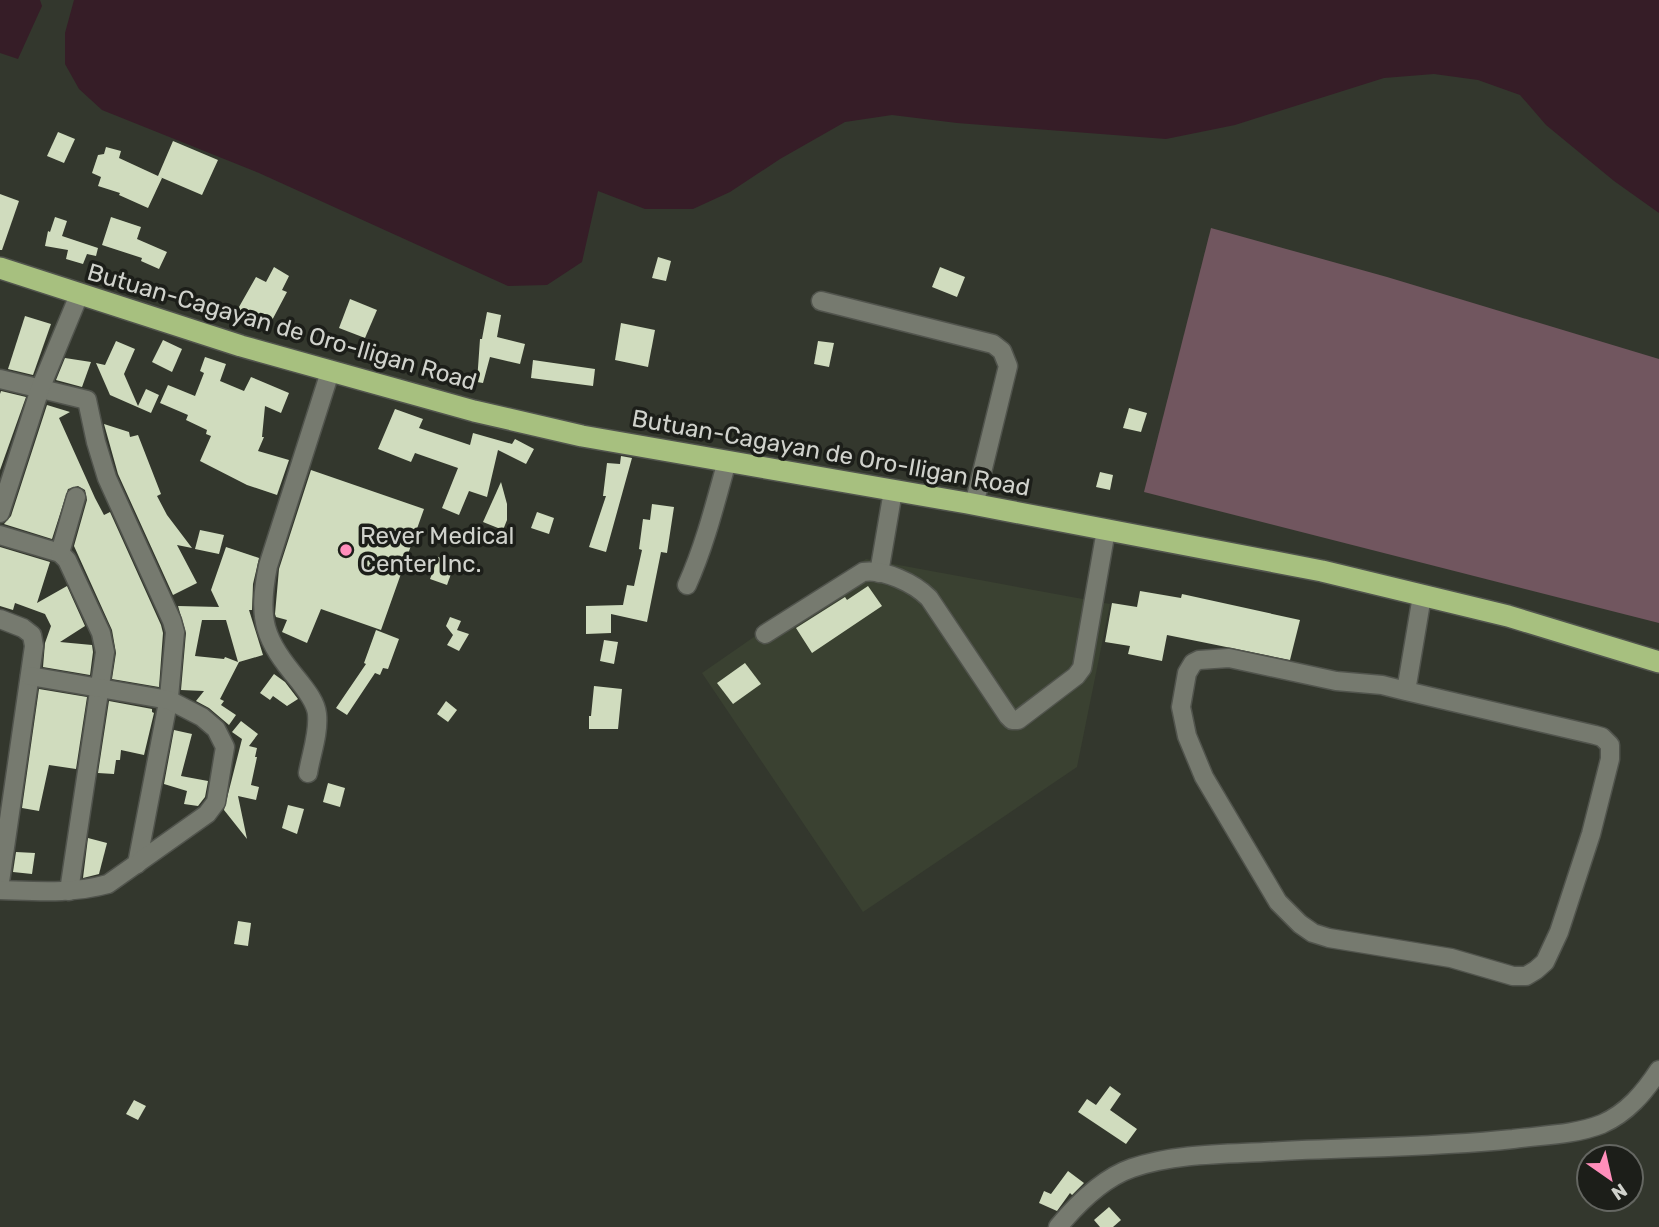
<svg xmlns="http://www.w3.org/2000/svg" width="1659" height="1227" font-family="Rubik,sans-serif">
  <rect width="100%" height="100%" fill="#33372d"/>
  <polygon fill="#3a4131" points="866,559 1110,604 1077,767 863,912 702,673"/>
  <polygon fill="#71565f" points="1211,228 1387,277 1659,359 1659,623 1144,492"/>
  <g fill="#361d27">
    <polygon points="0,0 40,0 42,6 18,59 0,53"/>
    <polygon points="74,0 1659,0 1659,213 1614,181 1546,125 1520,95 1478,80 1434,74 1384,78 1235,125 1166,139 957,123 892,115 845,122 780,159 730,192 693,209 645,209 598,191 582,262 547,285 508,286 259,173 102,110 79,89 65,64 65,33"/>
  </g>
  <g fill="#d0dcbe" fill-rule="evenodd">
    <polygon points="58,132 75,139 64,163 47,156"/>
    <polygon points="173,141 218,160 202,195 160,177 162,178 148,208 119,195 120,193 98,186 101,177 92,173 98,155 104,154 106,147 121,151 119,158 158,176"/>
    <polygon points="0,194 19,201 2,250 0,250"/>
    <polygon points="55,217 67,221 62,236 98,248 96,256 87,254 83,264 66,259 68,250 45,246 48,231 50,232"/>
    <polygon points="111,217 141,227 137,239 167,252 159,269 141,261 142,258 102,245"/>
    <polygon points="658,257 671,261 666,281 652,278"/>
    <polygon points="274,267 289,276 282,290 287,292 269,326 252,317 250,321 235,314 256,277 266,282"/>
    <polygon points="940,267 965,277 957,297 932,287"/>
    <polygon points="350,299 377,310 365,338 339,328"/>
    <polygon points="487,312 501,315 497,337 525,344 520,364 490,357 483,383 477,382 480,339 482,339"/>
    <polygon points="25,316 51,324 33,375 8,369"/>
    <polygon points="621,323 655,330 648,367 615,360"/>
    <polygon points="163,340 182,349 172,372 152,362"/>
    <polygon points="116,341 135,349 124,374 138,406 146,389 159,395 151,413 110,395 96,363 105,365"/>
    <polygon points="818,341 834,343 829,367 814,364"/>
    <polygon points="205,357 226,364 220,381 244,391 251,377 289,393 281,413 265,406 262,437 264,437 258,451 289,460 277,495 247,485 200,461 211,436 206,434 207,430 186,420 188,415 160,403 168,385 195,396 204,373 200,371"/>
    <polygon points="65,358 91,362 82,387 56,380"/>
    <polygon points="533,360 595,369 593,386 531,378"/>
    <polygon points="1,391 26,397 0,470 0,394"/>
    <polygon points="47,405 70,412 59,418 95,498 104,515 110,512 161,625 163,633 159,687 112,679 116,653 112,630 74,546 87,500 85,490 78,486 68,489 52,539 4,524 11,516"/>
    <polygon points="1129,408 1147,413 1141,432 1123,428"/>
    <polygon points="395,409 423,419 419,428 470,445 473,433 512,444 515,439 534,449 526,464 498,450 487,497 469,491 459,515 442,508 458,468 415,453 411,462 378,449"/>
    <polygon points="104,424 129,432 130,437 138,435 161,494 157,496 167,515 192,548 177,545 197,583 173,595 118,474"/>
    <polygon points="621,456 632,458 606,552 589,547 606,496 603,496 607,463 620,464"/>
    <polygon points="311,470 424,509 381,630 321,609 307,643 282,632 287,620 276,617 275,614 279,569"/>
    <polygon points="1100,472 1113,475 1110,490 1096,487"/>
    <polygon points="501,482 507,504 507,520 503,530 483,522"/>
    <polygon points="652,504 674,507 667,553 661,552 647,622 611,614 611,633 586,634 586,606 623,605 627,585 634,586 642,550 639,549 643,519 650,520"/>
    <polygon points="537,512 554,518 549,534 531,528"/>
    <polygon points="200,530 224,535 219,554 195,549"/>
    <polygon points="0,547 50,562 37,603 67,586 85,626 60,642 92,645 93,652 90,675 43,667 45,643 51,626 45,614 15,603 13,610 0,606"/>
    <path d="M226 547 259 558 253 584 252 610H249L263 655 239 662 220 699 224 701 221 705 236 715 229 725 209 708 196 701 204 691 181 690 186 633 178 606 219 607 211 590ZM202 620H226L238 662 225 657 224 659 195 656Z"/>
    <polygon points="438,557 455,563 447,585 430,579"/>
    <polygon points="868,586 882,606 812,653 796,628 845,597 847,600"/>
    <polygon points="1140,591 1181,598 1182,594 1300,620 1290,660 1167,635 1162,661 1128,654 1130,646 1105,642 1112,603 1137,607"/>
    <polygon points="450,617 461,621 457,630 469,634 459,651 447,645 453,635 446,626"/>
    <polygon points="376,630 399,639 388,669 383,668 380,675 375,673 347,715 336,708 366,664 364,663"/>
    <polygon points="604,640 618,642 614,664 600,661"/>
    <polygon points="745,663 761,684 733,704 717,683"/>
    <polygon points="274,674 285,682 298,699 287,706 273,696 270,700 260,693"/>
    <polygon points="594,686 622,689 618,729 589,729 589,716 591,716"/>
    <polygon points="39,689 87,697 76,769 49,765 39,811 22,808"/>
    <polygon points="109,701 152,709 152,712 154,713 144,755 121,750 120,760 116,760 114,774 98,773"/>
    <polygon points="446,701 457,710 448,722 437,714"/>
    <polygon points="241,721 258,734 249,746 257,748 255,757 257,757 251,785 259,787 256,800 238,796 247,839 224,810 242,739 232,732"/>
    <polygon points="174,730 192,734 181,776 208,781 205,797 198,806 184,804 187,791 164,784"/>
    <polygon points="328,783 345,788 340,807 323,802"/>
    <polygon points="288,805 304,809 297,834 282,828"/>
    <polygon points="88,838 107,843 99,874 83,878"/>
    <polygon points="16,852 35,853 32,874 13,872"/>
    <polygon points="238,921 251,923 248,946 234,944"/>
    <polygon points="1110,1086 1121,1094 1110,1110 1137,1129 1126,1144 1078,1112 1087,1099 1096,1105"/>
    <polygon points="134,1100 146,1106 138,1120 126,1114"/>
    <polygon points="1068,1171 1084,1183 1072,1195 1070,1193 1057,1211 1039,1203 1044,1191 1051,1194"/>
    <polygon points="1109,1207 1121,1220 1113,1227 1100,1227 1094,1220"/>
  </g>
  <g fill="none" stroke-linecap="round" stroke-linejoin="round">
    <g stroke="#51544d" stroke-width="21">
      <g id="minor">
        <polyline points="821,301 993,344 1002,351 1008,366 974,505"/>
        <polyline points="0,379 87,400 96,442 107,478 172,621 175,632 169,697 137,864"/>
        <polyline points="0,513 40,389 79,295"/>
        <polyline points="0,535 60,553 67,560 101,633 105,652 69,891"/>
        <polyline points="60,553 76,497"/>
        <polyline points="879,573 893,491"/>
        <path d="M687 585C705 545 715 504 727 461"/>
        <polyline points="0,619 23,628 32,635 34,646 0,882"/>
        <path d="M765 634 863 572C884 569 914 583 929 598L1008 716 1012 720H1018L1076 676 1082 668 1106 530"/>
        <polyline points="1406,691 1382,685 1336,681 1229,658 1199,660 1193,663 1187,673 1181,707 1187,736 1204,777 1278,902 1300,924 1313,933 1329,938 1451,958 1513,976 1526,976 1536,970 1545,962 1559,932 1591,834 1610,759 1610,745 1602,737 1595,735 1406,691 1422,596"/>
        <path d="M308 773C311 754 319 734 317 714 316 702 306 690 299 681 264 639 257 620 268 566L330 372"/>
        <path d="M0 890C37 891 72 894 108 884L207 814 216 802 225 747 216 729 202 717 169 700 30 676"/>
        <path d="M1058 1227C1077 1204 1103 1178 1132 1168 1173 1154 1221 1154 1264 1152 1347 1147 1430 1148 1513 1139 1543 1135 1574 1135 1602 1124 1627 1113 1644 1093 1659 1070"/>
      </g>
    </g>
    <g stroke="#51544d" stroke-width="24">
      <polyline id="highway" points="0,268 241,346 474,411 582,436 967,503 1322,571 1508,616 1659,662"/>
    </g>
    <use href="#minor" stroke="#767a6f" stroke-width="18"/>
    <use href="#highway" stroke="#a7c07f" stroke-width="21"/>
  </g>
  <circle fill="#ff8ebb" stroke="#1c1e19" stroke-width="2.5" cx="346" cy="550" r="7"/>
  <g text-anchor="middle" stroke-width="7" stroke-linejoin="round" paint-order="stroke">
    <g font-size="24" fill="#d0d2cc" stroke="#1c1e19">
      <text transform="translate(282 327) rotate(16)" y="8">Butuan-Cagayan de Oro-Iligan Road</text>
      <text transform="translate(831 453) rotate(10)" y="8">Butuan-Cagayan de Oro-Iligan Road</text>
    </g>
    <g font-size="24" fill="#d0d2cc" stroke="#1c1e19" text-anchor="start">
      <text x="360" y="544">Rever Medical<tspan x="360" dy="28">Center Inc.</tspan></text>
    </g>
  </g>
  <g transform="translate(1610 1178) rotate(146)"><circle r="33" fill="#1c1e19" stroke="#646661" stroke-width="2"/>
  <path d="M0-5L12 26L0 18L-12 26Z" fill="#ff8ebb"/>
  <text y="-10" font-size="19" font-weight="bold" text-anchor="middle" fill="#d0d2cc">N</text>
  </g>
</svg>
